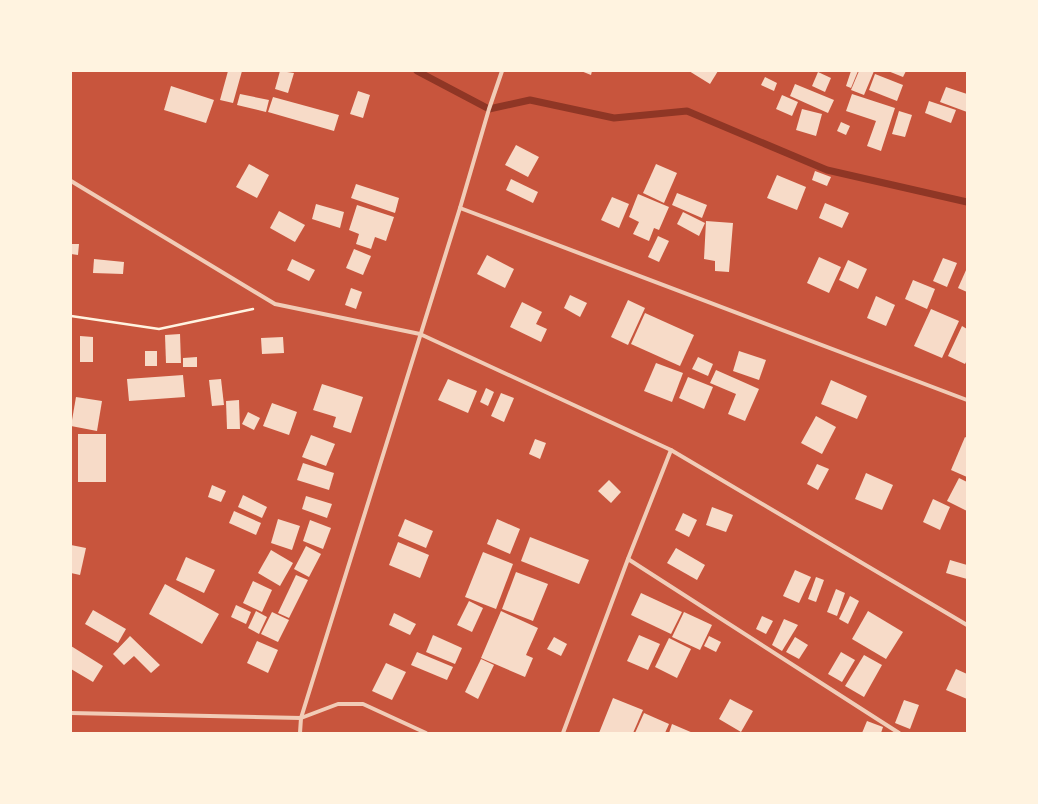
<svg xmlns="http://www.w3.org/2000/svg" width="1038" height="804" font-family="Overpass,sans-serif">
  <rect width="100%" height="100%" fill="#c8553d"/>
  <g fill="none" stroke-linecap="round" stroke-linejoin="round">
    <polyline stroke="#8f3625" stroke-width="7" points="417,71 489,109 530,100 614,118 687,111 827,170 967,202"/>
  </g>
  <g fill="#f7dbc8">
    <polygon points="228,71 242,71 233,103 220,100"/>
    <polygon points="280,71 294,73 288,93 275,89"/>
    <polygon points="581,71 592,71 591,75"/>
    <polygon points="689,71 718,71 710,84"/>
    <polygon points="851,71 858,71 851,88 846,86"/>
    <polygon points="859,71 874,71 864,95 851,90"/>
    <polygon points="888,71 906,71 903,77"/>
    <polygon points="818,72 831,78 825,92 812,86"/>
    <polygon points="875,74 903,85 897,101 869,90"/>
    <polygon points="765,77 777,83 774,91 761,85"/>
    <polygon points="795,84 834,100 828,113 790,96"/>
    <polygon points="171,86 214,100 206,123 164,110"/>
    <polygon points="946,87 967,94 967,112 940,102"/>
    <polygon points="358,91 370,95 363,118 350,114"/>
    <polygon points="240,94 269,100 266,112 237,105"/>
    <polygon points="852,94 895,108 881,151 867,146 876,121 846,111"/>
    <polygon points="782,95 798,102 792,116 776,109"/>
    <polygon points="273,97 339,115 334,131 268,112"/>
    <polygon points="929,101 956,110 951,123 925,113"/>
    <polygon points="802,109 822,114 816,136 796,130"/>
    <polygon points="899,111 912,115 905,137 892,134"/>
    <polygon points="841,122 850,126 846,135 837,131"/>
    <polygon points="516,145 539,157 528,177 505,165"/>
    <polygon points="249,164 269,175 257,198 236,187"/>
    <polygon points="656,164 677,173 664,203 643,193"/>
    <polygon points="815,171 831,177 827,186 812,180"/>
    <polygon points="777,175 806,187 797,210 767,198"/>
    <polygon points="511,179 538,192 533,203 506,190"/>
    <polygon points="356,184 399,198 395,213 351,198"/>
    <polygon points="677,193 707,205 702,218 672,205"/>
    <polygon points="638,194 669,207 659,230 654,228 649,241 633,234 639,222 629,217"/>
    <polygon points="612,197 629,204 619,228 601,220"/>
    <polygon points="825,203 849,213 842,228 819,218"/>
    <polygon points="316,204 344,212 340,228 312,219"/>
    <polygon points="357,205 394,217 386,241 375,237 371,249 356,244 359,234 349,230"/>
    <polygon points="279,211 305,225 295,242 270,228"/>
    <polygon points="683,212 705,223 699,236 677,224"/>
    <polygon points="706,221 733,223 729,272 715,271 715,261 704,259"/>
    <polygon points="658,236 669,241 659,262 648,257"/>
    <polygon points="71,244 79,244 78,255 71,254"/>
    <polygon points="354,249 371,256 363,275 346,268"/>
    <polygon points="487,255 514,269 505,288 477,274"/>
    <polygon points="819,257 841,267 829,293 807,283"/>
    <polygon points="943,258 957,263 947,287 933,281"/>
    <polygon points="94,259 124,262 123,274 93,273"/>
    <polygon points="292,259 315,270 309,281 287,270"/>
    <polygon points="848,260 867,269 858,289 839,280"/>
    <polygon points="967,268 967,292 958,288"/>
    <polygon points="913,280 935,289 927,309 905,299"/>
    <polygon points="351,288 362,292 356,309 345,305"/>
    <polygon points="570,295 587,303 580,317 564,308"/>
    <polygon points="876,296 895,305 886,326 867,318"/>
    <polygon points="628,300 645,308 628,345 611,337"/>
    <polygon points="522,302 542,312 536,324 547,329 541,342 510,327"/>
    <polygon points="931,309 959,321 942,358 914,346"/>
    <polygon points="645,313 694,335 680,366 631,344"/>
    <polygon points="962,326 967,329 967,360 965,364 948,356"/>
    <polygon points="180,334 181,363 166,363 165,335"/>
    <polygon points="80,336 93,337 93,362 80,362"/>
    <polygon points="283,337 284,353 262,354 261,338"/>
    <rect x="145" y="351" width="12" height="15"/>
    <polygon points="739,351 766,360 759,380 733,371"/>
    <polygon points="197,357 197,367 183,367 183,358"/>
    <polygon points="698,357 713,364 708,376 692,369"/>
    <polygon points="656,363 683,373 672,402 644,391"/>
    <polygon points="716,370 759,389 745,421 728,414 736,394 710,383"/>
    <polygon points="183,375 185,397 129,401 127,379"/>
    <polygon points="688,377 713,387 704,409 679,398"/>
    <polygon points="221,379 224,405 212,406 209,380"/>
    <polygon points="448,379 477,391 468,413 438,400"/>
    <polygon points="831,380 867,396 857,419 821,404"/>
    <polygon points="322,384 363,397 351,433 333,427 336,417 313,410"/>
    <polygon points="486,388 494,392 488,406 480,402"/>
    <polygon points="501,393 514,398 504,422 491,416"/>
    <polygon points="76,397 102,401 97,431 71,426"/>
    <polygon points="239,400 240,429 227,429 226,401"/>
    <polygon points="272,403 297,412 289,435 263,426"/>
    <polygon points="248,412 260,418 254,430 242,424"/>
    <polygon points="816,416 836,427 822,454 801,443"/>
    <rect x="78" y="434" width="28" height="48"/>
    <polygon points="311,435 335,444 326,466 302,457"/>
    <polygon points="965,437 967,438 967,477 951,470"/>
    <polygon points="535,439 546,443 540,459 529,454"/>
    <polygon points="303,463 334,473 329,490 297,480"/>
    <polygon points="817,464 829,469 818,490 807,484"/>
    <polygon points="866,473 893,485 882,510 855,499"/>
    <polygon points="959,478 967,482 967,511 947,501"/>
    <polygon points="609,480 621,492 611,503 598,491"/>
    <polygon points="212,485 226,491 221,502 208,497"/>
    <polygon points="243,495 267,507 262,518 238,507"/>
    <polygon points="306,496 332,504 327,518 302,509"/>
    <polygon points="933,499 950,507 940,530 923,522"/>
    <polygon points="712,507 733,515 726,532 706,525"/>
    <polygon points="234,511 261,523 256,535 229,523"/>
    <polygon points="683,513 697,520 689,537 675,530"/>
    <polygon points="278,519 300,526 292,550 271,543"/>
    <polygon points="405,519 433,531 426,548 398,536"/>
    <polygon points="497,519 520,529 510,554 487,544"/>
    <polygon points="310,520 331,528 323,549 303,541"/>
    <polygon points="530,537 589,560 579,584 521,561"/>
    <polygon points="398,542 429,555 420,578 389,565"/>
    <polygon points="71,545 86,548 80,575 71,573"/>
    <polygon points="306,546 321,554 309,577 294,569"/>
    <polygon points="676,548 705,565 697,580 667,563"/>
    <polygon points="271,550 293,563 280,586 258,573"/>
    <polygon points="483,552 513,564 496,609 465,597"/>
    <polygon points="186,557 215,570 204,593 176,580"/>
    <polygon points="950,560 967,565 967,579 946,573"/>
    <polygon points="795,570 811,577 799,603 783,596"/>
    <polygon points="516,572 548,584 533,621 502,609"/>
    <polygon points="296,575 308,580 289,618 278,613"/>
    <polygon points="816,577 824,580 816,602 808,599"/>
    <polygon points="253,581 272,590 262,612 243,603"/>
    <polygon points="165,584 219,614 202,644 149,614"/>
    <polygon points="836,589 845,593 837,616 827,612"/>
    <polygon points="641,593 682,612 671,634 631,615"/>
    <polygon points="850,596 859,601 848,624 839,619"/>
    <polygon points="469,601 483,608 472,632 457,625"/>
    <polygon points="236,605 251,612 246,624 231,617"/>
    <polygon points="93,610 126,629 118,643 85,624"/>
    <polygon points="256,611 267,617 259,634 248,628"/>
    <polygon points="501,611 538,628 526,655 533,658 525,677 481,658"/>
    <polygon points="868,611 903,632 886,659 852,639"/>
    <polygon points="272,612 289,620 278,642 261,634"/>
    <polygon points="684,612 712,625 700,650 672,637"/>
    <polygon points="394,613 416,624 410,635 389,625"/>
    <polygon points="762,616 773,621 766,634 756,629"/>
    <polygon points="784,619 798,625 782,651 772,645"/>
    <polygon points="433,635 462,648 455,664 426,652"/>
    <polygon points="639,635 660,644 648,670 627,661"/>
    <polygon points="130,636 160,665 151,673 134,656 124,665 113,654"/>
    <polygon points="709,636 721,642 716,652 704,646"/>
    <polygon points="554,637 567,644 561,656 547,649"/>
    <polygon points="795,637 808,645 799,659 786,652"/>
    <polygon points="669,638 691,649 677,678 655,667"/>
    <polygon points="257,641 278,650 268,673 247,663"/>
    <polygon points="71,646 103,666 93,682 71,669"/>
    <polygon points="417,652 453,667 447,680 411,665"/>
    <polygon points="841,652 855,660 842,682 828,674"/>
    <polygon points="864,655 882,665 864,697 845,686"/>
    <polygon points="481,659 494,665 478,699 465,692"/>
    <polygon points="386,663 406,672 392,700 372,691"/>
    <polygon points="956,669 967,674 967,699 946,690"/>
    <polygon points="613,698 643,710 633,733 599,733"/>
    <polygon points="730,699 753,711 741,732 719,719"/>
    <polygon points="904,700 919,705 910,729 895,723"/>
    <polygon points="644,713 669,724 665,733 635,733"/>
    <polygon points="867,721 883,727 881,733 862,733"/>
    <polygon points="672,724 693,733 669,733"/>
  </g>
  <g fill="none" stroke-linecap="round" stroke-linejoin="round">
    <polyline stroke="#fff3e0" stroke-width="2.5" points="71,316 159,329 253,309"/>
    <g stroke="#f1ccb7" stroke-width="4">
      <polyline points="71,181 275,304 420,334 671,450 967,625"/>
      <polyline points="460,208 967,400"/>
      <polyline points="628,559 899,733"/>
      <polyline points="71,713 301,718 338,704 363,704 426,733"/>
      <polyline points="300,733 301,718 460,208 489,109 502,71"/>
      <polyline points="563,733 628,559 671,450"/>
    </g>
  </g>
  <rect width="1038" height="804" fill="none" stroke="#fff3e0" stroke-width="144"/>
</svg>
